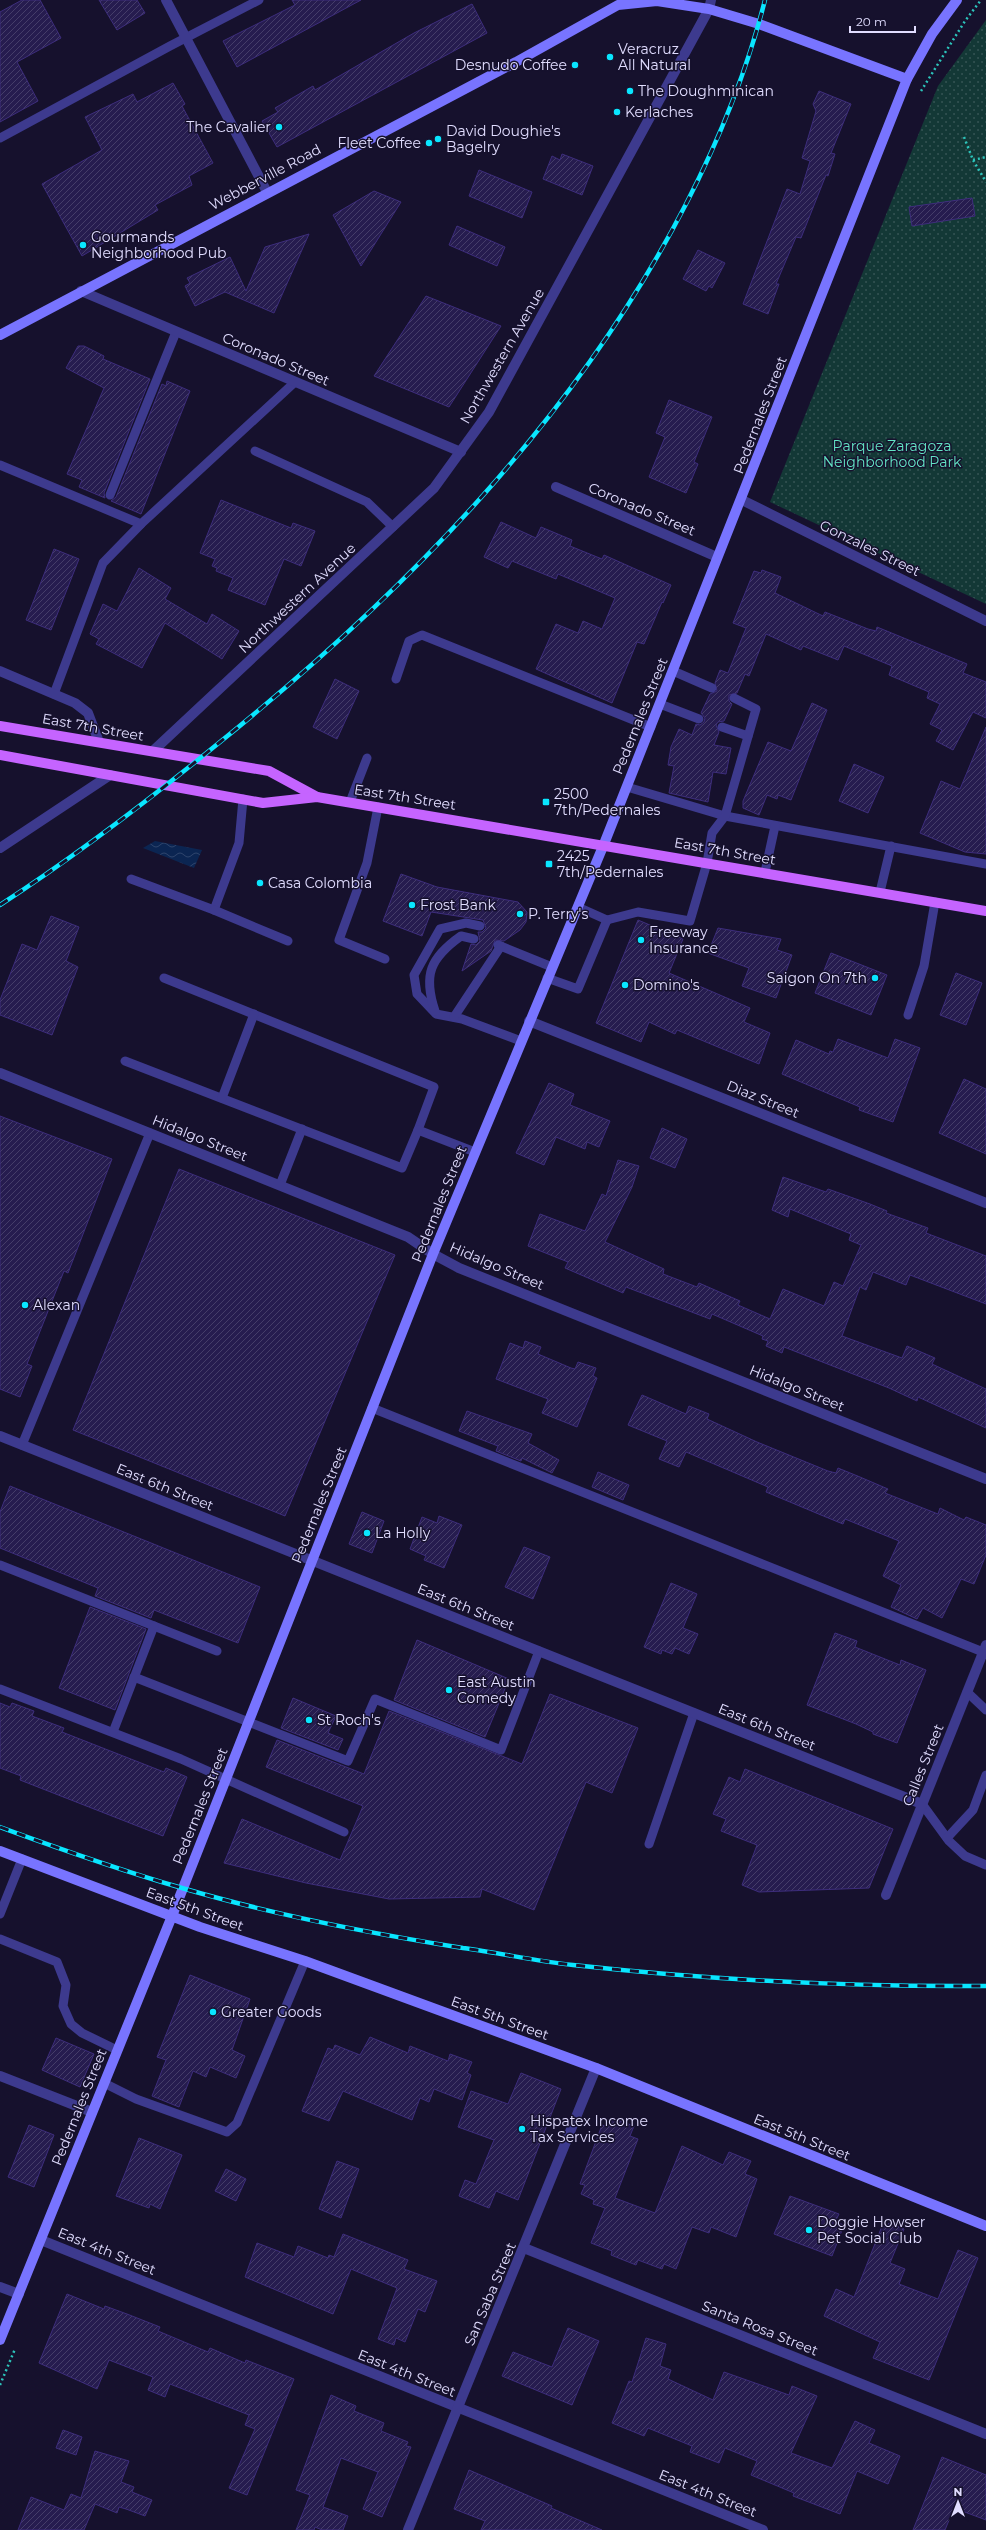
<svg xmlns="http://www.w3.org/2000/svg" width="986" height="2530" font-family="Montserrat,sans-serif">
  <defs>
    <pattern id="park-dots" width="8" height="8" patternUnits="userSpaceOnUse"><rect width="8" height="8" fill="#133836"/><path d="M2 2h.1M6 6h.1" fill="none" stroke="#355454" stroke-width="1.8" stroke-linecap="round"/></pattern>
    <pattern id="water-waves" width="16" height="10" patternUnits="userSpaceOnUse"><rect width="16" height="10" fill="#0b2552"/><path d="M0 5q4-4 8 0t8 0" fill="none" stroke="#2e446c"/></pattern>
    <pattern id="building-hatch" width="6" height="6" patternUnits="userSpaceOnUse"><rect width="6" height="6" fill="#261c4f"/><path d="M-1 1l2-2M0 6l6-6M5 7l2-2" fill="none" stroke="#453d69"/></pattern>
  </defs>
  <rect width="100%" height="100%" fill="#16112d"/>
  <polygon fill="url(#park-dots)" points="986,20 986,604 770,502 938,86"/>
  <polygon fill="url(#water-waves)" points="155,841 202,850 194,868 143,848"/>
  <g fill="url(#building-hatch)" stroke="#3d2d7c">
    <polygon points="22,0 40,0 61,38 17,62 38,101 0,122 0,12"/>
    <polygon points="99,0 137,0 145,13 117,30"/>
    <polygon points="292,0 361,0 237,67 223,41 295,5"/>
    <polygon points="472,4 487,33 277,147 262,121 278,112 275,108 313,86 315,90 414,33"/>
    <polygon points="173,83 185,104 182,106 213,163 189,176 192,185 155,205 158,210 82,256 42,184 102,150 85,117 133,94 137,102"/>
    <polygon points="819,91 851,104 831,153 835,154 828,176 826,175 801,238 796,237 776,284 779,284 768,314 743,304 787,189 800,194 810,161 802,158 816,111 813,104"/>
    <polygon points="562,154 593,166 582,195 543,179 552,156 560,160"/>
    <polygon points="479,170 532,192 522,218 469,196"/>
    <polygon points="374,191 401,202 361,266 333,215"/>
    <polygon points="972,198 975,216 912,226 909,207"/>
    <polygon points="457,226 505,247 497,266 449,245"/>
    <polygon points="309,234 274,313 225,292 195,306 185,286 190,283 187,278 230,257 246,291 265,247"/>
    <polygon points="698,250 725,263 712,288 709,286 706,291 683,279"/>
    <polygon points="426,296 501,326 449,407 374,376"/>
    <polygon points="78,346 84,346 104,356 103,359 150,379 104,493 105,498 79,487 82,480 67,474 104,388 66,368"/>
    <polygon points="167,381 190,391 141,514 111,501 116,497 162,384 166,386"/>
    <polygon points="669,400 712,417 694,462 698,464 686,493 649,477 665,437 656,433"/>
    <polygon points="221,500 291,528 293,523 315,531 301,566 284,559 265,605 228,590 233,578 216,571 217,568 212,566 215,559 200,553"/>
    <polygon points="501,522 536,538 541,527 572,540 570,546 602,559 604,555 671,585 663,603 662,602 644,644 637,642 612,703 536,669 556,624 578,633 583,621 602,629 615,598 558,574 556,579 512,561 508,568 484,557"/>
    <polygon points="54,549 79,559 51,630 26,620"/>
    <polygon points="139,568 171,588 165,599 207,624 212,614 239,631 222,659 165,623 142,668 96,644 99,639 90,634 103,604 117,611"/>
    <polygon points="762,570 781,577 775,593 823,616 825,612 868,629 876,631 877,627 967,664 963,673 986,682 986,718 973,712 953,750 936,741 942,730 930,724 940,704 927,698 929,692 889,675 892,666 844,646 838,660 803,646 801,650 766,634 749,676 745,674 737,693 729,695 729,701 732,704 724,721 718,722 716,725 719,732 714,745 731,748 726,774 713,772 708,802 669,793 674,766 668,765 671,747 679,729 692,735 696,724 700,725 704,722 705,718 701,713 710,694 717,691 715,683 720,670 728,673 746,628 733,623 754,571 761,573"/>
    <polygon points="335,679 359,691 337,739 313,727"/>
    <polygon points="812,703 827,710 791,800 778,795 777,799 767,795 759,815 743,808 743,801 768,742 791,751"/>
    <polygon points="986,727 986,854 965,852 920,833 941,781 960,789"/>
    <polygon points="854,764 884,777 868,813 839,801"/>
    <polygon points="401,874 437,887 518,902 527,912 526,922 520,930 504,941 495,940 491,951 462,971 471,944 476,945 480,941 478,932 482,932 486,928 483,920 431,912 422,936 383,921"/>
    <polygon points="51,916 79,927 66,961 78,967 52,1035 0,1015 0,1000 22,944 37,950"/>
    <polygon points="638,920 683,939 669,973 750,1008 744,1022 770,1033 759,1064 677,1030 675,1034 649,1022 641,1042 596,1023"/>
    <polygon points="718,928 781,939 777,950 792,955 776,998 742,986 749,968 708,953"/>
    <polygon points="831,953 887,975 871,1015 815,993"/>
    <polygon points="956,973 982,983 966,1025 940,1015"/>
    <polygon points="838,1039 888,1058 895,1039 920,1048 893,1122 859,1110 860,1107 782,1074 796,1040 829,1054 830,1051 833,1052"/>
    <polygon points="964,1079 986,1089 986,1154 939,1133"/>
    <polygon points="549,1083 574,1094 570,1105 610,1121 599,1147 587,1142 585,1149 556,1137 544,1165 516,1153"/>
    <polygon points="0,1116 112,1159 68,1273 64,1271 27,1364 32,1366 20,1397 0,1389"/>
    <polygon points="662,1128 687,1139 675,1168 650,1158"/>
    <polygon points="618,1160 639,1166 632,1187 605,1242 664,1269 663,1274 697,1287 699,1283 740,1301 738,1305 770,1319 783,1289 824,1306 834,1282 843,1286 861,1245 849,1240 851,1234 790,1209 788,1217 772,1210 783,1177 826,1192 828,1189 870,1204 887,1211 886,1213 928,1228 926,1233 986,1256 986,1304 910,1275 906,1285 873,1272 866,1290 860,1287 842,1336 902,1358 907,1346 935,1358 932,1364 986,1389 986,1428 918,1397 917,1401 889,1388 784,1347 782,1353 766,1346 768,1341 762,1339 763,1336 712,1314 710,1319 626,1287 623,1293 565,1268 568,1262 528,1246 540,1214 585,1231 602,1194 606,1196"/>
    <polygon points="179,1169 395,1255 285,1516 73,1430"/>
    <polygon points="525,1341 541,1347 538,1354 571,1368 575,1369 578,1362 596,1368 593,1376 597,1378 577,1427 542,1413 548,1399 496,1379 510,1343 523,1348"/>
    <polygon points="642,1395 686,1414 689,1406 709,1414 707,1419 757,1442 828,1471 836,1473 838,1468 860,1477 888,1489 885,1493 938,1514 940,1508 964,1520 966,1517 986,1525 986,1555 974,1584 961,1579 942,1618 923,1608 917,1619 891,1607 901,1585 883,1576 899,1541 845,1519 843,1524 821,1515 766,1492 768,1487 686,1452 679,1467 659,1459 667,1441 628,1425"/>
    <polygon points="467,1411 532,1434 528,1443 559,1460 552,1473 522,1458 521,1461 496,1451 498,1446 459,1431"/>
    <polygon points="598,1472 629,1485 623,1500 592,1487"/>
    <polygon points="10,1486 260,1587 238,1643 154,1610 151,1618 95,1596 98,1588 0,1548 0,1512"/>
    <polygon points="362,1512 384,1521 372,1553 349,1544"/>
    <polygon points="439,1516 462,1525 444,1568 424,1560 426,1556 410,1549 422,1517 437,1523"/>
    <polygon points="524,1547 550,1557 533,1599 505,1587"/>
    <polygon points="671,1583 697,1594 683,1628 698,1634 689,1654 675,1648 672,1654 662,1650 661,1654 644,1647"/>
    <polygon points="90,1607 146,1629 115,1710 59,1688"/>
    <polygon points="835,1633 857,1641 855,1647 900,1665 901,1660 926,1670 897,1743 873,1734 873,1732 856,1724 807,1705"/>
    <polygon points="417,1640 509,1679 485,1737 394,1700"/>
    <polygon points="550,1694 638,1728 612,1793 586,1782 534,1910 482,1889 480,1897 389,1899 306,1883 224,1863 242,1819 340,1860 363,1806 266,1767 277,1740 364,1774 389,1711 522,1764"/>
    <polygon points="293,1698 336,1716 328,1733 343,1739 338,1750 281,1728"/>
    <polygon points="0,1703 10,1707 12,1703 34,1711 32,1716 64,1728 62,1732 164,1772 166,1768 187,1777 163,1836 20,1780 21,1776 0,1768"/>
    <polygon points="745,1769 893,1829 869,1888 759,1892 742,1885 757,1845 721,1831 726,1819 713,1814 729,1777 740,1782"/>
    <polygon points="190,1975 250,1999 232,2050 245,2056 236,2078 210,2067 206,2077 193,2071 179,2107 152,2096 166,2060 157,2057"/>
    <polygon points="370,2037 408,2053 410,2046 448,2061 450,2054 472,2062 467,2073 471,2075 462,2100 434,2089 429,2102 420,2098 412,2120 343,2091 329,2121 302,2111 328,2048 333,2050 335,2045 360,2055"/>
    <polygon points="56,2038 94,2054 80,2087 42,2070"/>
    <polygon points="521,2073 561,2089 518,2200 496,2191 489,2208 459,2196 465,2180 476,2184 494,2140 458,2127 471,2091 508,2104"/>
    <polygon points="612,2118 634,2126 630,2136 638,2139 615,2198 655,2213 682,2146 723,2165 729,2152 751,2161 745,2174 757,2179 736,2237 711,2227 709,2233 692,2227 676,2269 664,2264 662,2269 638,2260 636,2265 611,2255 612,2251 591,2243 605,2208 593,2204 594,2200 581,2194 585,2185 580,2184 602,2125 608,2127"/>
    <polygon points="29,2125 54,2135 34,2187 8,2177"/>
    <polygon points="139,2138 182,2155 160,2209 150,2204 149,2208 116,2196"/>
    <polygon points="337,2161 359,2169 341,2218 319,2209"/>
    <polygon points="226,2169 246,2179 236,2201 215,2191"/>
    <polygon points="790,2196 839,2214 835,2222 844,2225 832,2256 774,2234"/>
    <polygon points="889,2223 904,2229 890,2263 905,2269 899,2284 938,2299 958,2250 978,2258 929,2380 873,2358 880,2342 824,2316 836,2289 854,2297 882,2226 887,2227"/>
    <polygon points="343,2234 408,2260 404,2269 437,2281 425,2312 418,2309 405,2342 396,2338 394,2345 378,2339 397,2288 351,2269 333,2314 245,2277 257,2243 294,2257 298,2246 328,2258 329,2255 334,2257"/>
    <polygon points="67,2294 104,2309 105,2306 127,2314 160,2327 158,2331 208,2352 210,2348 245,2363 246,2360 294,2379 247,2495 229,2488 255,2429 245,2425 249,2415 170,2384 165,2397 148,2390 153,2377 109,2360 97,2389 39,2363"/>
    <polygon points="568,2328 599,2341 572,2405 502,2376 513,2352 552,2367"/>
    <polygon points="646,2338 666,2344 660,2366 671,2370 668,2379 713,2400 724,2372 789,2395 792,2386 817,2396 791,2453 832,2468 855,2421 875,2430 869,2443 900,2456 888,2484 857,2471 840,2514 793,2496 794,2493 751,2475 757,2461 725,2448 719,2463 690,2452 692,2446 648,2428 644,2436 612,2423 629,2381 632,2382"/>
    <polygon points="331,2395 356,2406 354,2411 384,2423 381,2431 408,2442 406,2446 411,2447 382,2517 363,2509 378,2472 341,2458 323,2507 348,2516 343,2530 322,2530 315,2527 314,2530 296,2530 310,2495 296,2490"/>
    <polygon points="63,2430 82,2437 76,2455 56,2448"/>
    <polygon points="95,2451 129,2461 121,2482 134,2487 132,2492 152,2500 145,2516 126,2509 119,2507 117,2513 95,2504 84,2530 18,2530 31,2497 64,2510 71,2494 81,2498"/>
    <polygon points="942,2457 986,2475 986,2520 954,2508 945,2530 913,2530"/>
    <polygon points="469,2470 552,2506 551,2508 602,2530 481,2530 485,2521 454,2509"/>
  </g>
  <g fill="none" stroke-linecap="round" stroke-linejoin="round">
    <g stroke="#2cc4bb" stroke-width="2.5" stroke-dasharray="2 3" stroke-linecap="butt">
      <polyline points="921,91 965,21 981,0"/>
      <polyline points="964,137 973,160 986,182"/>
      <polyline points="973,160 986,157"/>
      <polyline points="0,2385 15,2349"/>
    </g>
    <g stroke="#3d3a8e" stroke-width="9">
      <polyline points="0,138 170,46 259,0"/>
      <polyline points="255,451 367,502 393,527"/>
      <polyline points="0,465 141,524"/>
      <polyline points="110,495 176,332"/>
      <polyline points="673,671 712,688"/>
      <polyline points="396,679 409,641 422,635 651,727"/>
      <polyline points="54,694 103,563 141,524 295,382"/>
      <polyline points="660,704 699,719"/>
      <polyline points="722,727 748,736"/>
      <polyline points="627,787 725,816 986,864"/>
      <polyline points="350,802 367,758"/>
      <polyline points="378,807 367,863 339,940 385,959"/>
      <polyline points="765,872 775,826"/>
      <polyline points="131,879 214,910 239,843 243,799"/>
      <polyline points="880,892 891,846"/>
      <polyline points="214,910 288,941"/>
      <polyline points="607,920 638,912 690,921 707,863 712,833 725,816 756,709 734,698"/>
      <polyline points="480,926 466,923 440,929 414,975 417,994 436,1014 462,1019 521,1041"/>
      <polyline points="498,945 552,967"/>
      <polyline points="164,978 434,1087 418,1130 475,1152"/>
      <polyline points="547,978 578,989 607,920 578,907"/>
      <path d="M435 1011C423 975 430 958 461 936L474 939"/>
      <polyline points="908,1015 924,966 935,902"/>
      <polyline points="454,1017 501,946"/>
      <polyline points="125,1061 402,1168 418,1130"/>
      <polyline points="222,1098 254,1014"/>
      <polyline points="280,1185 302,1129"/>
      <polyline points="372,1408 983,1652"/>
      <polyline points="22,1445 150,1133"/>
      <polyline points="0,1565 217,1651"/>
      <polyline points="134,1677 348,1761 375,1699 501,1750 539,1651"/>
      <polyline points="0,1689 181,1759 344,1832"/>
      <polyline points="967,1692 986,1710"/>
      <polyline points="113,1732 154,1626"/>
      <polyline points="922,1804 949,1841 965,1856 986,1865"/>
      <polyline points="947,1838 973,1810 986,1775"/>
      <polyline points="649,1844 694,1713"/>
      <polyline points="0,1914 22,1859"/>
      <polyline points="0,1939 57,1962 66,1985 63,2006 71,2024 82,2033 117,2050"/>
      <polyline points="104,2083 136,2099 227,2132 237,2123 305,1961"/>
    </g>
    <g stroke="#3d3a8e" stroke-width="10">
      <polyline points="166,0 267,192"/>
      <polyline points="81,291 461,452"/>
      <polyline points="556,487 717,557"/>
      <polyline points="742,500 986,621"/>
      <polyline points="0,671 75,703 88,713 99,742"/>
      <polyline points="153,751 434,488 489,412 709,9 711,0"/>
      <polyline points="0,848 110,775"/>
      <polyline points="529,1021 986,1203"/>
      <polyline points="0,1073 408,1237 433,1254 459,1268 986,1479"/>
      <polyline points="0,1436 922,1804"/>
      <polyline points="886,1895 986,1645"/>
      <polyline points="0,2076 92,2112"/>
      <polyline points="41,2240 763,2530"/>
      <polyline points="524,2248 986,2434"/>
      <polyline points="0,2287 19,2294"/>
      <polyline points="408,2530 596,2068"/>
    </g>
    <g stroke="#7874ff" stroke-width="10">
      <polyline points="0,335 516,62 618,5 657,1 709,9 759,24 907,79"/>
      <polyline points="0,1851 200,1927 305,1961 596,2068 986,2226"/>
      <polyline points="0,2340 172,1916 433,1254 604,844 907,79 932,34 957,0"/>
    </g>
    <g stroke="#c564ff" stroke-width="10">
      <polyline points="0,726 269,771 317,797"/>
      <polyline points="0,755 263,803 317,797 986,911"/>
    </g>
    <g stroke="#09e6ff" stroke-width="4.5">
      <g id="rail">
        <path d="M0 905C77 855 149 800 220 742 406 592 576 418 686 204 720 138 747 71 765 0"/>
        <path d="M0 1827C60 1849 120 1870 182 1888 274 1915 368 1933 463 1948 500 1953 536 1961 573 1965 710 1980 848 1987 986 1986"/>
      </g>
    </g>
    <use href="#rail" stroke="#16112d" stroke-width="3" stroke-dasharray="9" stroke-linecap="butt"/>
  </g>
  <g fill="#09e6ff" stroke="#16112d" stroke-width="1.5">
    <circle cx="610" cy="57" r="4"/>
    <circle cx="575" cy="65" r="4"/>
    <circle cx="630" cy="91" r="4"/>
    <circle cx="617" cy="112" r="4"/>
    <circle cx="279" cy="127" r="4"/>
    <circle cx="438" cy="139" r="4"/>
    <circle cx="429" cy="143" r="4"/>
    <circle cx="83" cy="245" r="4"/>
    <rect x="542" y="798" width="8" height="8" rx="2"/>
    <rect x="545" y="860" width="8" height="8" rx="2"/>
    <circle cx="260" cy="883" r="4"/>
    <circle cx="412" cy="905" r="4"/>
    <circle cx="520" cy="914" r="4"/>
    <circle cx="641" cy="940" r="4"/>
    <circle cx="875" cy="978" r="4"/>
    <circle cx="625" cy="985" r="4"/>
    <circle cx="25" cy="1305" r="4"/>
    <circle cx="367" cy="1533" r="4"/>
    <circle cx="449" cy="1690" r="4"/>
    <circle cx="309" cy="1720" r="4"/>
    <circle cx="213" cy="2012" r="4"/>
    <circle cx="522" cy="2129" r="4"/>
    <circle cx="809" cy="2230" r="4"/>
  </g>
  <g text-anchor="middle" stroke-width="3" stroke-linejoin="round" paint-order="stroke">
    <g font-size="14" fill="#e1ddff" stroke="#16112d" text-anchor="start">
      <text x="618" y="54">Veracruz<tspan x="618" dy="16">All Natural</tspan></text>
      <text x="567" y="70" text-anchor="end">Desnudo Coffee</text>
      <text x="638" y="96">The Doughminican</text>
      <text x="625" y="117">Kerlaches</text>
      <text x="271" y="132" text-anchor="end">The Cavalier</text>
      <text x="446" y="136">David Doughie's<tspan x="446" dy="16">Bagelry</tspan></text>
      <text x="421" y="148" text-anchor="end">Fleet Coffee</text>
      <text x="91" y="242">Gourmands<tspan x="91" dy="16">Neighborhood Pub</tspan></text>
      <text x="554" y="799">2500<tspan x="554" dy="16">7th/Pedernales</tspan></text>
      <text x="557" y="861">2425<tspan x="557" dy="16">7th/Pedernales</tspan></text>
      <text x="268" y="888">Casa Colombia</text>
      <text x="420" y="910">Frost Bank</text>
      <text x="528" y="919">P. Terry's</text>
      <text x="649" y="937">Freeway<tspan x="649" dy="16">Insurance</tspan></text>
      <text x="867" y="983" text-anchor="end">Saigon On 7th</text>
      <text x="633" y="990">Domino's</text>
      <text x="33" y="1310">Alexan</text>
      <text x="375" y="1538">La Holly</text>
      <text x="457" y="1687">East Austin<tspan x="457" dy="16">Comedy</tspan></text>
      <text x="317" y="1725">St Roch's</text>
      <text x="221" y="2017">Greater Goods</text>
      <text x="530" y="2126">Hispatex Income<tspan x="530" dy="16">Tax Services</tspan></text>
      <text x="817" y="2227">Doggie Howser<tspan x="817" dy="16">Pet Social Club</tspan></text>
    </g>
    <g font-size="14" fill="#e1ddff" stroke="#16112d">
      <text transform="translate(265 177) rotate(-28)" y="5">Webberville Road</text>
      <text transform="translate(502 356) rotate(-60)" y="5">Northwestern Avenue</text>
      <text transform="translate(276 359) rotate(23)" y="5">Coronado Street</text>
      <text transform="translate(760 415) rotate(-69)" y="5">Pedernales Street</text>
      <text transform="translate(642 509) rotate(23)" y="5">Coronado Street</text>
      <text transform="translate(870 548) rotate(26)" y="5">Gonzales Street</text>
      <text transform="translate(297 598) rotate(-43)" y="5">Northwestern Avenue</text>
      <text transform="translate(640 716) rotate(-68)" y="5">Pedernales Street</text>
      <text transform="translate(93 727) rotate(10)" y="5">East 7th Street</text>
      <text transform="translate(405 797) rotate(9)" y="5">East 7th Street</text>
      <text transform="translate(725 851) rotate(10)" y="5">East 7th Street</text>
      <text transform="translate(763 1099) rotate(22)" y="5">Diaz Street</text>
      <text transform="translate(200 1138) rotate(22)" y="5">Hidalgo Street</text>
      <text transform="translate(439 1204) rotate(-68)" y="5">Pedernales Street</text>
      <text transform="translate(497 1266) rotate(23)" y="5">Hidalgo Street</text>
      <text transform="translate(797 1388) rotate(22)" y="5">Hidalgo Street</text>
      <text transform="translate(165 1487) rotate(22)" y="5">East 6th Street</text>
      <text transform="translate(319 1505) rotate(-68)" y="5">Pedernales Street</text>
      <text transform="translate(466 1607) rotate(22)" y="5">East 6th Street</text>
      <text transform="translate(767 1727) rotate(22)" y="5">East 6th Street</text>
      <text transform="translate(923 1765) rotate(-68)" y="5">Calles Street</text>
      <text transform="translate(200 1806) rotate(-68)" y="5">Pedernales Street</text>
      <text transform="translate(195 1909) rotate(20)" y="5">East 5th Street</text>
      <text transform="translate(500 2018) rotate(20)" y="5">East 5th Street</text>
      <text transform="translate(79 2107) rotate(-68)" y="5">Pedernales Street</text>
      <text transform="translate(802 2137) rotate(22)" y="5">East 5th Street</text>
      <text transform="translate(107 2251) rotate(22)" y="5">East 4th Street</text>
      <text transform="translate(490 2294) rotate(-67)" y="5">San Saba Street</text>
      <text transform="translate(760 2328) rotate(22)" y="5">Santa Rosa Street</text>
      <text transform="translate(407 2373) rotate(22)" y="5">East 4th Street</text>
      <text transform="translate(708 2493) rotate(22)" y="5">East 4th Street</text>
    </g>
    <g font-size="14" fill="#63e5c5" stroke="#16112d">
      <text x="892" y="451">Parque Zaragoza<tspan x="892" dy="16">Neighborhood Park</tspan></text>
    </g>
  </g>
  <g transform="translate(958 2502)" stroke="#16112d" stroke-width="3" paint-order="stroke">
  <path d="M0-3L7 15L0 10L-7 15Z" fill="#e1ddff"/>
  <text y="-6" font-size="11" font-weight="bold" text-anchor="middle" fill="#e1ddff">N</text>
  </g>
  <path d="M850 26v6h65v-6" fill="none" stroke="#e1ddff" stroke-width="2"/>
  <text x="856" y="26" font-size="12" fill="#e1ddff" stroke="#16112d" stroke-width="3" paint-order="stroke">20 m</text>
</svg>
